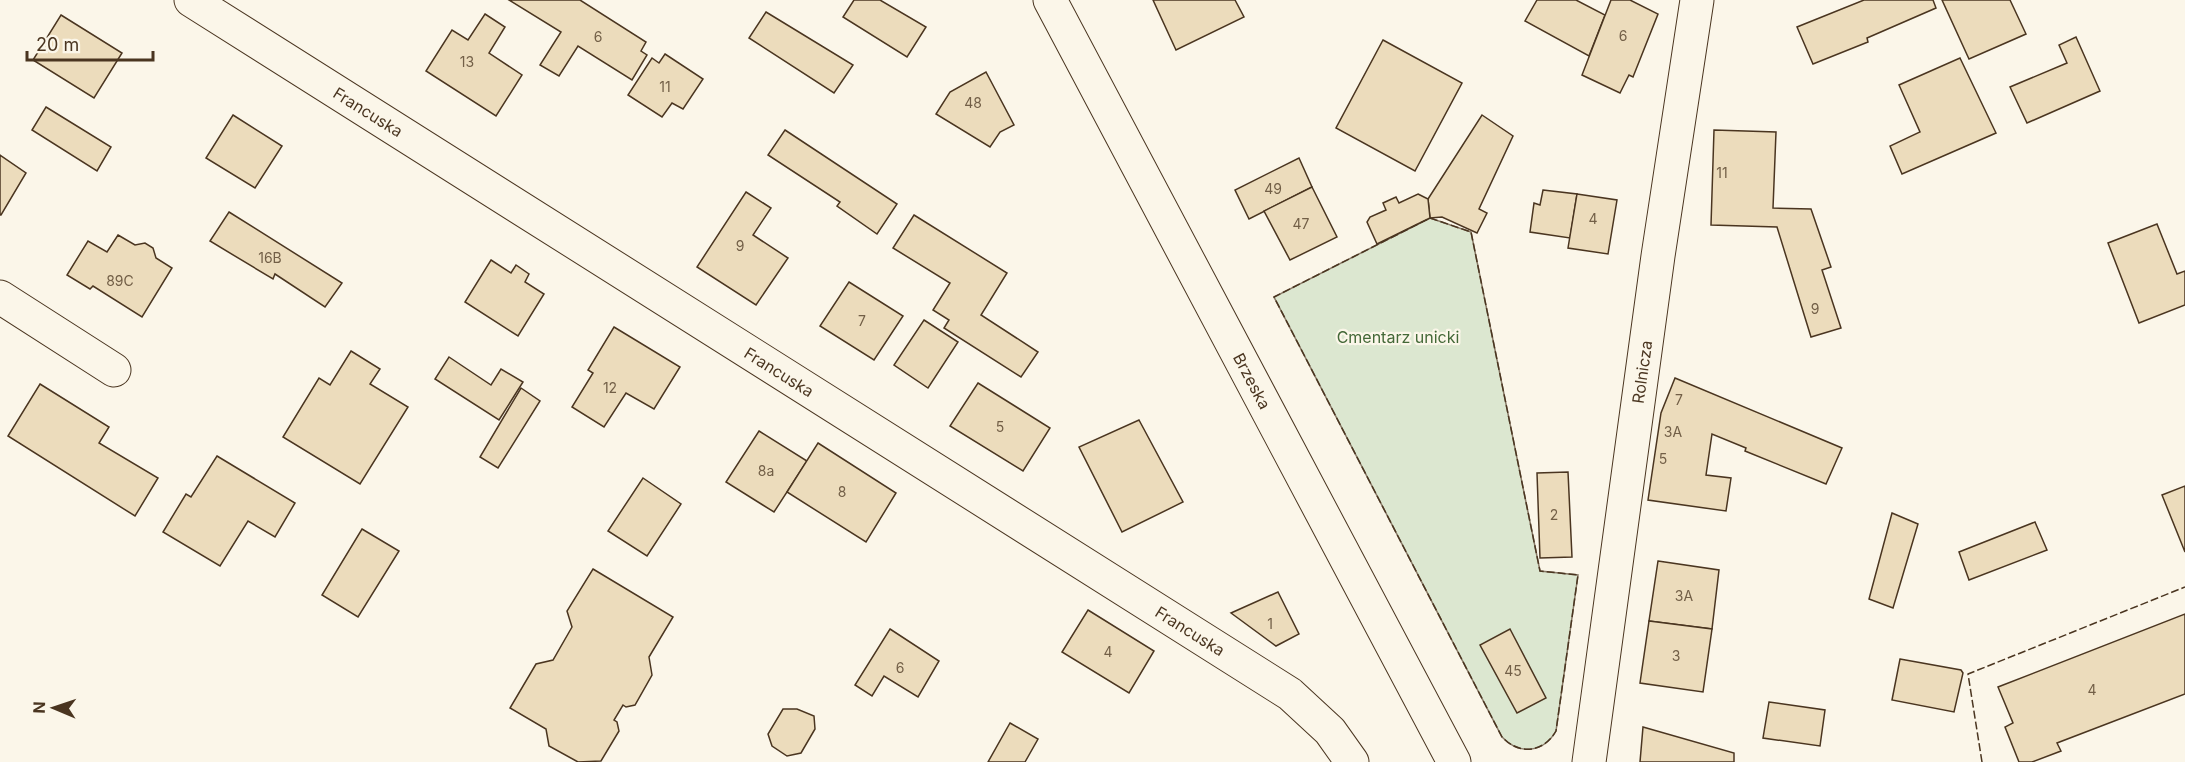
<svg xmlns="http://www.w3.org/2000/svg" width="2185" height="762" font-family="Inter,sans-serif">
  <rect width="100%" height="100%" fill="#fbf6e9"/>
  <path fill="#dce7d0" stroke="#887966" stroke-width="1.5" d="M1430 218 1471 232 1540 571 1578 575 1556 731C1544 752 1520 756 1502 737L1274 297Z"/>
  <g fill="#ecdcbc" stroke="#4a3520" stroke-width="1.5">
    <polygon points="509,0 580,0 646,42 641,51 647,55 632,80 578,46 559,76 540,65 561,32"/>
    <polygon points="854,0 880,0 926,27 907,57 843,17"/>
    <polygon points="1153,0 1235,0 1244,17 1176,50"/>
    <polygon points="1537,0 1576,0 1605,15 1589,56 1525,21"/>
    <polygon points="1611,0 1630,0 1658,14 1633,77 1629,75 1620,93 1582,75"/>
    <polygon points="1864,0 1933,0 1936,8 1867,38 1868,42 1813,64 1797,27"/>
    <polygon points="1942,0 2010,0 2026,34 1969,59"/>
    <polygon points="766,12 853,65 834,93 749,38"/>
    <polygon points="485,14 505,27 489,53 522,75 496,116 426,71 452,30 468,40"/>
    <polygon points="61,15 122,53 94,98 33,60"/>
    <polygon points="2076,37 2100,91 2027,123 2010,87 2067,63 2059,45"/>
    <polygon points="1383,40 1462,83 1415,171 1336,128"/>
    <polygon points="665,54 703,79 683,109 672,103 662,117 628,95 652,58 659,63"/>
    <polygon points="1960,58 1996,133 1902,174 1890,146 1920,132 1899,85"/>
    <polygon points="986,72 1014,125 1000,132 990,147 936,114 950,92"/>
    <polygon points="46,107 111,147 97,171 32,130"/>
    <polygon points="233,115 282,146 255,188 206,158"/>
    <polygon points="1482,115 1513,136 1479,209 1487,213 1477,233 1442,217 1430,218 1428,199"/>
    <polygon points="785,130 897,204 877,234 837,206 840,202 768,155"/>
    <polygon points="1714,130 1776,132 1773,208 1811,209 1831,267 1822,270 1841,328 1811,337 1777,227 1711,225"/>
    <polygon points="0,155 26,173 1,215 0,215"/>
    <polygon points="1299,158 1312,187 1249,219 1235,190"/>
    <polygon points="1312,187 1337,237 1290,260 1264,211"/>
    <polygon points="1543,190 1577,194 1570,238 1530,232 1534,203 1540,205"/>
    <polygon points="746,192 771,208 753,235 788,258 756,305 697,267"/>
    <polygon points="1418,194 1428,199 1430,218 1377,244 1367,222 1370,217 1386,210 1383,203 1396,197 1399,203"/>
    <polygon points="1577,194 1617,200 1608,254 1568,248"/>
    <polygon points="229,212 342,283 325,307 275,274 273,279 210,241"/>
    <polygon points="914,215 1007,273 981,315 1038,352 1021,377 944,328 949,320 933,310 950,283 893,248"/>
    <polygon points="2157,224 2177,274 2185,271 2185,305 2139,323 2108,243"/>
    <polygon points="118,235 135,245 145,243 153,248 156,258 172,268 142,317 93,286 90,289 67,275 88,241 107,252"/>
    <polygon points="491,260 511,273 516,265 529,274 525,282 544,294 518,336 465,302"/>
    <polygon points="849,282 903,316 874,360 820,326"/>
    <polygon points="924,320 958,342 928,388 894,365"/>
    <polygon points="614,327 680,367 654,409 626,393 604,427 572,407 593,373 588,370"/>
    <polygon points="351,351 380,369 370,384 408,407 360,484 283,437 319,378 330,385"/>
    <polygon points="449,357 491,385 501,369 523,382 499,420 435,379"/>
    <polygon points="1675,378 1842,448 1826,484 1745,451 1746,448 1712,434 1706,475 1731,478 1726,511 1648,500 1661,413"/>
    <polygon points="978,383 1050,428 1023,471 950,426"/>
    <polygon points="40,384 109,427 99,443 158,478 135,516 8,436"/>
    <polygon points="521,388 540,401 498,468 480,457"/>
    <polygon points="1139,420 1183,502 1122,532 1079,447"/>
    <polygon points="759,431 807,461 774,512 726,482"/>
    <polygon points="818,443 896,493 866,542 787,492"/>
    <polygon points="217,456 295,503 275,537 248,521 220,566 163,532 186,494 191,497"/>
    <polygon points="1568,472 1572,557 1540,558 1537,473"/>
    <polygon points="643,478 681,504 647,556 608,531"/>
    <polygon points="2185,486 2185,552 2162,495"/>
    <polygon points="1892,513 1918,524 1893,608 1869,599"/>
    <polygon points="2035,522 2047,550 1969,580 1959,552"/>
    <polygon points="362,529 399,551 358,617 322,595"/>
    <polygon points="1658,561 1719,570 1712,629 1649,621"/>
    <polygon points="593,569 673,617 649,657 652,675 635,705 626,707 623,705 614,720 617,722 619,731 601,761 578,762 549,746 546,729 510,708 536,664 553,660 572,627 567,611"/>
    <polygon points="1278,592 1299,634 1276,646 1231,613"/>
    <polygon points="1088,610 1154,651 1129,693 1062,652"/>
    <polygon points="2185,614 2185,694 2057,743 2061,751 2032,762 2019,762 2005,727 2013,723 1998,687"/>
    <polygon points="1649,621 1712,629 1703,692 1640,683"/>
    <polygon points="890,629 939,661 918,697 884,676 872,696 855,685"/>
    <polygon points="1510,629 1546,698 1517,713 1480,645"/>
    <polygon points="1900,659 1961,670 1963,673 1954,712 1892,700"/>
    <polygon points="1769,702 1825,710 1820,746 1763,738"/>
    <polygon points="783,709 797,709 814,716 815,729 801,753 787,756 772,746 768,734"/>
    <polygon points="1010,723 1038,739 1025,762 988,762"/>
    <polygon points="1643,727 1734,753 1734,762 1640,762"/>
  </g>
  <g fill="none" stroke-linecap="round" stroke-linejoin="round">
    <g stroke="#4a3520" stroke-width="35">
      <g id="street">
        <polyline points="191,0 1290,694 1330,731 1352,762"/>
        <polyline points="0,297 114,370"/>
        <polyline points="1589,762 1658,256 1697,0"/>
      </g>
    </g>
    <g stroke="#4a3520" stroke-width="35">
      <polyline id="secondary" points="1050,0 1454,762"/>
    </g>
    <use href="#street" stroke="#fbf6e9" stroke-width="33"/>
    <use href="#secondary" stroke="#fbf6e9" stroke-width="33"/>
    <g stroke="#4a3520" stroke-width="1.5" stroke-dasharray="8 3" stroke-linecap="butt">
      <path d="M1430 218 1471 232 1540 571 1578 575 1556 731C1544 752 1520 756 1502 737L1274 297Z"/>
      <polyline points="1982,762 1968,674 2185,587"/>
    </g>
  </g>
  <g text-anchor="middle" stroke-width="4.5" stroke-linejoin="round" paint-order="stroke">
    <g font-size="14" fill="#725f47">
      <text x="1623" y="41">6</text>
      <text x="598" y="42">6</text>
      <text x="467" y="67">13</text>
      <text x="665" y="92">11</text>
      <text x="973" y="108">48</text>
      <text x="1722" y="178">11</text>
      <text x="1273" y="194">49</text>
      <text x="1593" y="224">4</text>
      <text x="1301" y="229">47</text>
      <text x="740" y="251">9</text>
      <text x="270" y="263">16B</text>
      <text x="120" y="286">89C</text>
      <text x="1815" y="314">9</text>
      <text x="862" y="326">7</text>
      <text x="610" y="393">12</text>
      <text x="1679" y="405">7</text>
      <text x="1000" y="432">5</text>
      <text x="1673" y="437">3A</text>
      <text x="1663" y="464">5</text>
      <text x="766" y="476">8a</text>
      <text x="842" y="497">8</text>
      <text x="1554" y="520">2</text>
      <text x="1684" y="601">3A</text>
      <text x="1270" y="629">1</text>
      <text x="1108" y="657">4</text>
      <text x="1676" y="661">3</text>
      <text x="900" y="673">6</text>
      <text x="1513" y="676">45</text>
      <text x="2092" y="695">4</text>
    </g>
    <g font-size="16" fill="#4a3520" stroke="#fbf6e9">
      <text transform="translate(368 112) rotate(32)" y="6">Francuska</text>
      <text transform="translate(779 372) rotate(32)" y="6">Francuska</text>
      <text transform="translate(1642 372) rotate(-82)" y="6">Rolnicza</text>
      <text transform="translate(1252 381) rotate(62)" y="6">Brzeska</text>
      <text transform="translate(1190 631) rotate(32)" y="6">Francuska</text>
    </g>
    <g font-size="16" fill="#436837" stroke="#fbf6e9">
      <text x="1398" y="343">Cmentarz unicki</text>
    </g>
  </g>
  <g transform="translate(54 708) rotate(272)" stroke="#fbf6e9" stroke-width="4.5" paint-order="stroke">
  <path d="M0-4.5L10 22L0 15L-10 22Z" fill="#4a3520"/>
  <text y="-9" font-size="16" font-weight="bold" text-anchor="middle" fill="#4a3520">N</text>
  </g>
  <path d="M27 51v9h126v-9" fill="none" stroke="#4a3520" stroke-width="3"/>
  <text x="36" y="51" font-size="18" fill="#4a3520" stroke="#fbf6e9" stroke-width="4.5" paint-order="stroke">20 m</text>
</svg>
